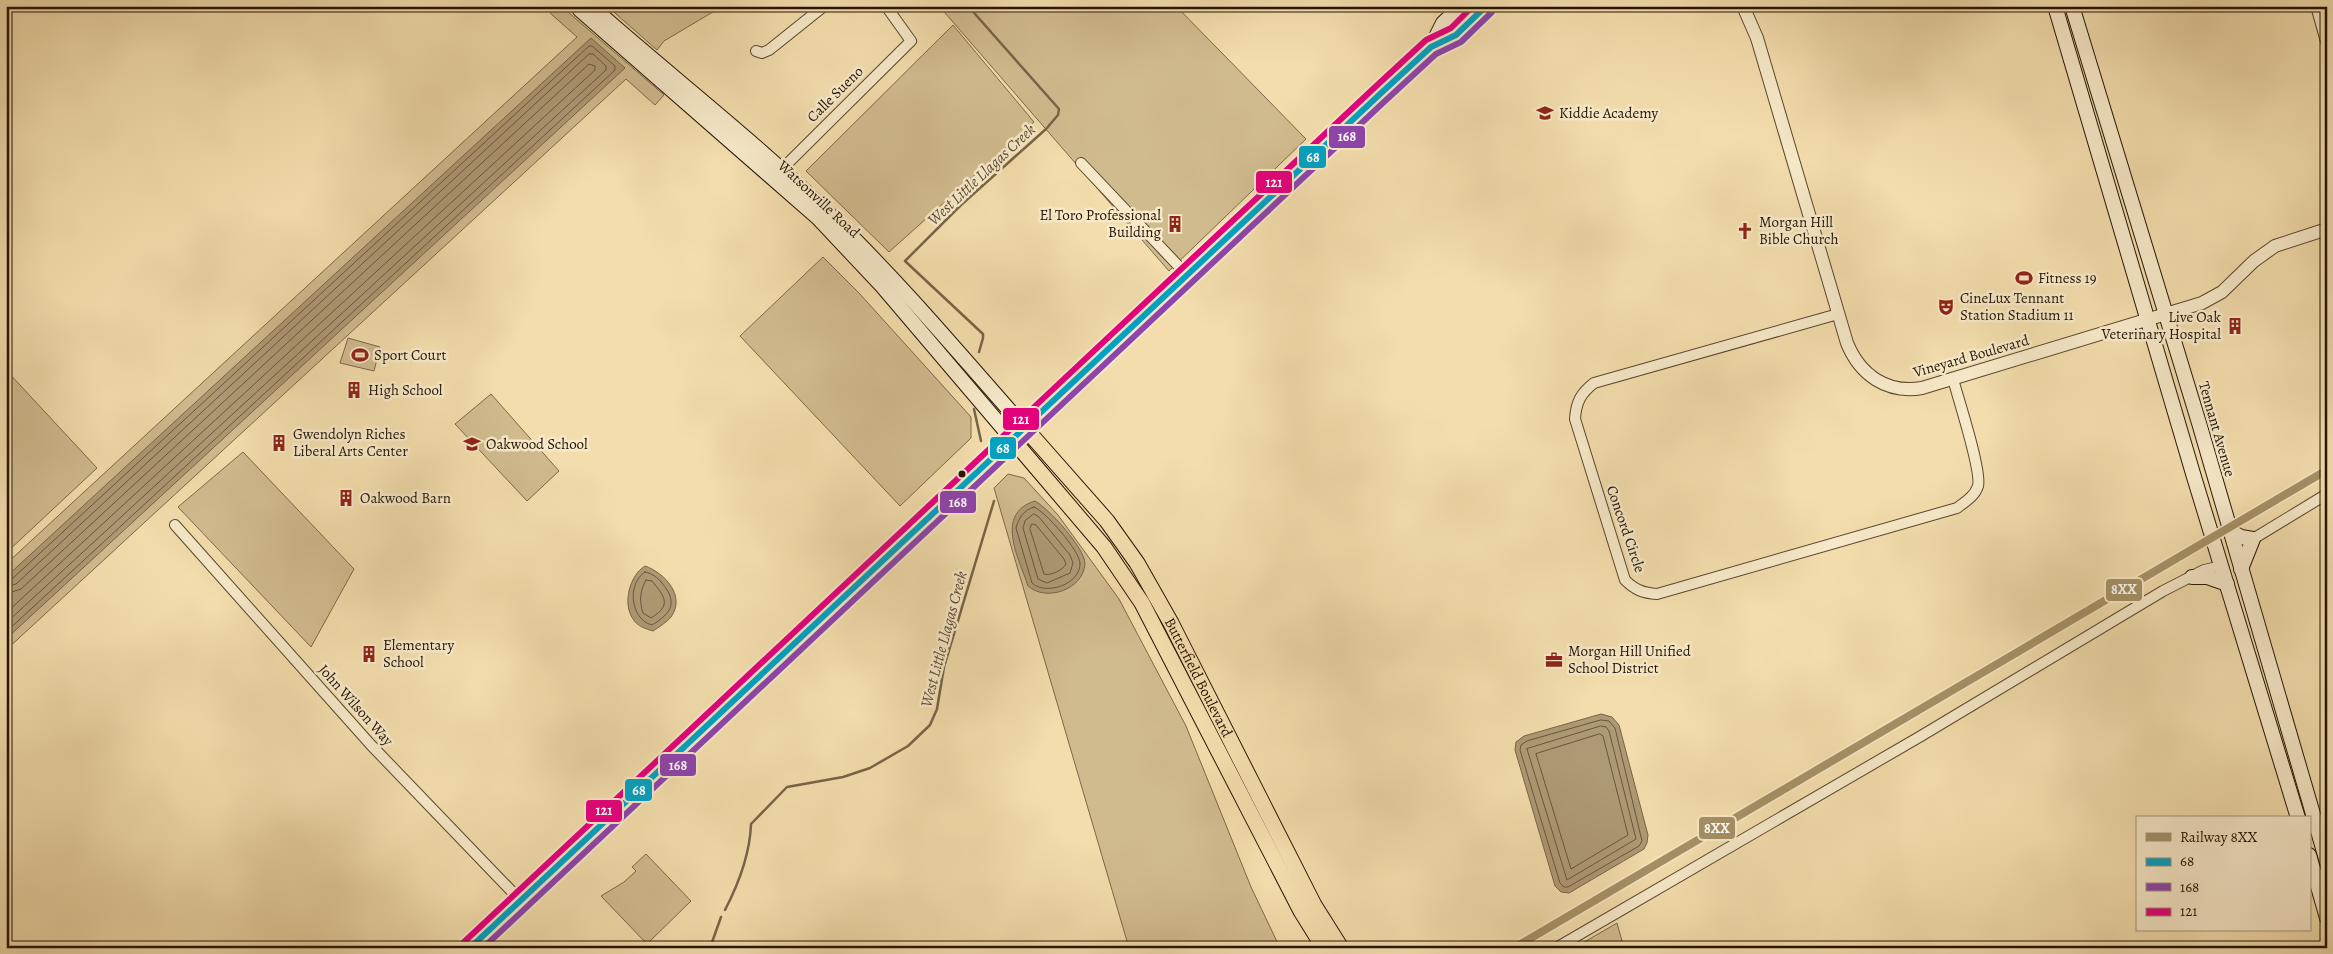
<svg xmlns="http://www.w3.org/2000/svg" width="2333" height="954" font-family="Alegreya,serif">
  <rect width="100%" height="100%" fill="#f3ddac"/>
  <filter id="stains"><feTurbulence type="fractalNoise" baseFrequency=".004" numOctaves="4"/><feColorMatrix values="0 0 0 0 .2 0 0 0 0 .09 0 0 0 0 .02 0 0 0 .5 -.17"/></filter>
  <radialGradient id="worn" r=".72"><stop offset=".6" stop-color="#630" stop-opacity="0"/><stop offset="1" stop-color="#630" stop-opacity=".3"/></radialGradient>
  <g fill="#d0bb8f" stroke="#7a684a">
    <polygon points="556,6 561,6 664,95 655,105 626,79 6,650 6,564 577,37 550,13"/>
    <polygon points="607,6 723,6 664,41 657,50"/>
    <polygon points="939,6 1176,6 1306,139 1169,271"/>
    <polygon points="953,25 1034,122 889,252 806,171"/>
    <polygon points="823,257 859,293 971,417 971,438 900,506 740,336"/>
    <polygon points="348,338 380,347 374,371 340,363"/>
    <polygon points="6,370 97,468 6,553"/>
    <polygon points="491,394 559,471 527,501 455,424"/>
    <polygon points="243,452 354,569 311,647 178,507"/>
    <polygon points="1008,474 1024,478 1058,515 1119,599 1186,726 1251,887 1280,948 1129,948 994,488"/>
    <polygon points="646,854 691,901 647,944 601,896 624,882 636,871 632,867"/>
    <polygon points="1617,923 1624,948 1574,948"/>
  </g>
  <g fill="#ad9973" stroke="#776447">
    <polygon points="591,38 625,68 6,639 6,577"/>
    <path d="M1035 501C1049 509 1085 548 1085 564 1083 590 1046 602 1028 586 1019 558 994 514 1035 501Z"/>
    <path d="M645 566C665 573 686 596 671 617 667 622 659 627 653 631 646 629 637 626 633 619 622 603 630 575 645 566Z"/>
    <polygon points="1601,714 1612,717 1619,725 1648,835 1647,843 1644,849 1569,893 1561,892 1555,886 1515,750 1516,742 1524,736"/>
  </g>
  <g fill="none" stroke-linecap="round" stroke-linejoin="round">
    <g stroke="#69563c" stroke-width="1">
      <path d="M1034 507C1046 512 1079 550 1080 563 1081 584 1046 596 1032 583L1016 528C1019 517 1024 510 1034 507Z"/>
      <polygon points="1034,514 1039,517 1070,555 1073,563 1070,573 1047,583 1038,579 1023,528 1025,521"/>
      <path d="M1032 524 1036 525 1064 559 1066 564C1063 570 1051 576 1044 574L1030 529Z"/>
      <path d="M645 572C653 574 657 577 662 583 678 602 672 613 652 625 631 620 626 584 645 572Z"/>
      <path d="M646 580 652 581C665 597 672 605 651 618L643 613C639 601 640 591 646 580Z"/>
      <polyline points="6,581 12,579 589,46 592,46 615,66 615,70 6,632"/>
      <polyline points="6,587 16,584 589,54 593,54 606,66 606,70 6,623"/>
      <polyline points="6,594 21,589 589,64 595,66 595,70 6,613"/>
      <polygon points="1601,720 1609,721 1615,728 1642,841 1639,846 1568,887 1564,887 1560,883 1520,750 1521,745 1527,741"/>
      <polygon points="1601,726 1606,727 1609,731 1636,839 1567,880 1527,749"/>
      <polygon points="1600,734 1603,736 1628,835 1571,869 1536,754"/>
    </g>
    <g stroke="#776447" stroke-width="2.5">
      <polyline points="968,6 1059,109 1058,115 1046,129 961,205 905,261 983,334 983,338 979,352"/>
      <polyline points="974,409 981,441"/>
      <path d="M725 910C739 883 750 854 751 824L787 787 843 777 870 768 908 746 930 725 937 709 944 667 994 501"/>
      <polyline points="710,948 721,917"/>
    </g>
    <g stroke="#58462e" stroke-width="12">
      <g id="minor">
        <polyline points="2316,6 2327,45"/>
        <polyline points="756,51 762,53 769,50 824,6"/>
        <polyline points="1081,163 1187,275"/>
        <polyline points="782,169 911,41 886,6"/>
        <path d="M1838 314 1594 383C1581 393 1576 402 1575 419L1625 580C1635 590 1643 593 1657 594L1957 508C1965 502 1975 496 1978 486 1982 471 1958 398 1953 379"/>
        <polyline points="175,525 371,745 520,900"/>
        <polyline points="2253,539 2327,494"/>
        <polyline points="1556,948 1921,736 2163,591 2204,570 2222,566"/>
      </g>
    </g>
    <g stroke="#58462e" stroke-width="14">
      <path id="tertiary" d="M1743 6 1757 38 1847 343C1860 375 1887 394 1922 388L2202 303 2222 292 2254 261 2275 246 2327 229"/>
    </g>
    <g stroke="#251404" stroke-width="16">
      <g id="secondary">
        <polyline points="579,6 580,10 818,218 882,286 1013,440"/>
        <path d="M591 6C672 78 759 144 836 221 903 286 963 358 1025 428L1431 47 1456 35 1486 6"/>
        <polyline points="2055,6 2194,477 2298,818"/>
        <polyline points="2072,6 2199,423 2327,862"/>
        <polyline points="1431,47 1443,23 1461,6"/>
        <polyline points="2230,531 2241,537 2253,539 2241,569"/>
        <polyline points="2192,577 2207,577 2227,584"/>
        <polyline points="2309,855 2327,918"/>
      </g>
    </g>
    <g stroke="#251404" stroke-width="17">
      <g id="primary">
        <polyline points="1013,440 1104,547 1142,603 1301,911 1324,948"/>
        <path id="s1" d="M470 948 1025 428 1107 521 1137 563 1171 623 1314 905 1341 948"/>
      </g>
    </g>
    <use href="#minor" stroke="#f7e9c9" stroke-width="10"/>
    <use href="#tertiary" stroke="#f7e9c9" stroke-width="12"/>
    <use href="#secondary" stroke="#f7e9c9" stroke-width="14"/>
    <use href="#primary" stroke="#f3ddac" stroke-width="15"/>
    <g stroke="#f7e9c9" stroke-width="10">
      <polyline id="bus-1" points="470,948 1379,95 1431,47 1456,35 1486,6"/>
    </g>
    <g stroke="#f7e9c9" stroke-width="10">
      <polyline id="bus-2" points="483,948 1385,101 1436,54 1461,42 1492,12"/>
    </g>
    <g stroke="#f7e9c9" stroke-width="10">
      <polyline id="bus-3" points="464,942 1373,89 1426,40 1451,28 1473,6"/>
    </g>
    <use href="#bus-1" stroke="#02a2c4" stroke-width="6"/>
    <use href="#bus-2" stroke="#8e44ad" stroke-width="6"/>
    <use href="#bus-3" stroke="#e5007d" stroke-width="6"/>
    <g stroke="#f7e9c9" stroke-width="11">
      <polyline id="rail-1" points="1514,948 2327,470"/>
    </g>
    <use href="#rail-1" stroke="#a59166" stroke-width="8"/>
  </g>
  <defs>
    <g id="school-bare" transform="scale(1.35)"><path d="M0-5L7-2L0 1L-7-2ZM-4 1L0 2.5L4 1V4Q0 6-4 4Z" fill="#8f2418" stroke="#f7e9c9" stroke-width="2.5" paint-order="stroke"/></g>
    <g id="building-bare" transform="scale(1.35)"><path d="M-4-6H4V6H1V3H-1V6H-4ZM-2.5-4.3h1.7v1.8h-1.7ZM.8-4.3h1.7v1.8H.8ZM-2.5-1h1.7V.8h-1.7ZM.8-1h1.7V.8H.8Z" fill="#8f2418" stroke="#f7e9c9" stroke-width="2.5" paint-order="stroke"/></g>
    <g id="church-bare" transform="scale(1.35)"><path d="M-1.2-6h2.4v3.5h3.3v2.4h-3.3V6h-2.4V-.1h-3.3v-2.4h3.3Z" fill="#8f2418" stroke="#f7e9c9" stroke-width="2.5" paint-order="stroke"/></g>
    <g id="stadium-bare" transform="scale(1.35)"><path d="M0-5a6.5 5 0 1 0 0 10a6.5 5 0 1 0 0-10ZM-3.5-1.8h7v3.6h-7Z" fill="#8f2418" stroke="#f7e9c9" stroke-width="2.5" paint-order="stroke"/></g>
    <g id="theatre-bare" transform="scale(1.35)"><path d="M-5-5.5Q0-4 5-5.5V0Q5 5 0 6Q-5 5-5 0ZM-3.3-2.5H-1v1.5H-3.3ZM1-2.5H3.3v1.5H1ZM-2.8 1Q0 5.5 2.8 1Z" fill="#8f2418" stroke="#f7e9c9" stroke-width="2.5" paint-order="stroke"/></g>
    <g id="office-bare" transform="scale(1.35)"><path d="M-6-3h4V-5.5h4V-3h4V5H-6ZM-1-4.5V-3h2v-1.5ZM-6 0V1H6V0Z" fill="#8f2418" stroke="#f7e9c9" stroke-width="2.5" paint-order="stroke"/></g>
  </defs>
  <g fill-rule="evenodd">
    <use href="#school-bare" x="1545" y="113"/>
    <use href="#building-bare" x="1175" y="224"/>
    <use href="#church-bare" x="1745" y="231"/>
    <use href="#stadium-bare" x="2024" y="278"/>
    <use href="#theatre-bare" x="1946" y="307"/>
    <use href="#building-bare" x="2235" y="326"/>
    <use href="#stadium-bare" x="360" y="355"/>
    <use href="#building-bare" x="354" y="390"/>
    <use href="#building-bare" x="279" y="443"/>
    <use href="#school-bare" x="472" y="444"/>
    <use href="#building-bare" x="346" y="498"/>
    <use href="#building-bare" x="369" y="654"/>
    <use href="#office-bare" x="1554" y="660"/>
  </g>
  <circle fill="#251404" stroke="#f7e9c9" stroke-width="2" cx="962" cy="474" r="4.5"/>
  <g text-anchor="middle" stroke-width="5" stroke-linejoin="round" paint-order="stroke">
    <g font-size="15" fill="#251404" stroke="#f7e9c9">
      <text transform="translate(835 94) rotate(-45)" y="5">Calle Sueno</text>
      <text transform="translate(819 199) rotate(43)" y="5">Watsonville Road</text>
      <text transform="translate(1971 356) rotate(-16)" y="5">Vineyard Boulevard</text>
      <text transform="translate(2217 429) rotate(74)" y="5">Tennant Avenue</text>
      <text transform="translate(1626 529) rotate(71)" y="5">Concord Circle</text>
      <text dy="5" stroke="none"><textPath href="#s1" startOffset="1066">Butterfield Boulevard</textPath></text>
      <text transform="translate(356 705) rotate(48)" y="5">John Wilson Way</text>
    </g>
    <g font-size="15" fill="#251404" stroke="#f7e9c9" text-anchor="start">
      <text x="1559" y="118">Kiddie Academy</text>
      <text x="1161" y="220" text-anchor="end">El Toro Professional<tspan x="1161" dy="17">Building</tspan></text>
      <text x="1759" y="227">Morgan Hill<tspan x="1759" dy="17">Bible Church</tspan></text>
      <text x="2038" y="283">Fitness 19</text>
      <text x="1960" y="303">CineLux Tennant<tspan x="1960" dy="17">Station Stadium 11</tspan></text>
      <text x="2221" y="322" text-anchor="end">Live Oak<tspan x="2221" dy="17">Veterinary Hospital</tspan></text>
      <text x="374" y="360">Sport Court</text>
      <text x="368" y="395">High School</text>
      <text x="293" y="439">Gwendolyn Riches<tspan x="293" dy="17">Liberal Arts Center</tspan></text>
      <text x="486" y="449">Oakwood School</text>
      <text x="360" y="503">Oakwood Barn</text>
      <text x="383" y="650">Elementary<tspan x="383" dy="17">School</tspan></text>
      <text x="1568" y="656">Morgan Hill Unified<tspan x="1568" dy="17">School District</tspan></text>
    </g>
    <g font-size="16" font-style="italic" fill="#5b4930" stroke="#f7e9c9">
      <text transform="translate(981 174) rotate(-43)" y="6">West Little Llagas Creek</text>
      <text transform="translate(943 639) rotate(-75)" y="6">West Little Llagas Creek</text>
    </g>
  </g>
  <g stroke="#f7e9c9" stroke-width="2">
    <rect x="1328" y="125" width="38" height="24" rx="5" fill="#8e44ad"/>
    <rect x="1298" y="145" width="29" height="24" rx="5" fill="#02a2c4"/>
    <rect x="1255" y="170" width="38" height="24" rx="5" fill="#e5007d"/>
    <rect x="1002" y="407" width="38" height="24" rx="5" fill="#e5007d"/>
    <rect x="989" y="436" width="28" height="24" rx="5" fill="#02a2c4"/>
    <rect x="939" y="490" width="38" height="24" rx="5" fill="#8e44ad"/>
    <rect x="2105" y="578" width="38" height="24" rx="5" fill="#a59166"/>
    <rect x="659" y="753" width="38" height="24" rx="5" fill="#8e44ad"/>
    <rect x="624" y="778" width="29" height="24" rx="5" fill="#02a2c4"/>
    <rect x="585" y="799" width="38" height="24" rx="5" fill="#e5007d"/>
    <rect x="1698" y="816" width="38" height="24" rx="5" fill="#a59166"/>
  </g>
  <g font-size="14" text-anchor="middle" font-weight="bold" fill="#fff">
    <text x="1347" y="141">168</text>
    <text x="1313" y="162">68</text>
    <text x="1274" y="187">121</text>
    <text x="1021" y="424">121</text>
    <text x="1003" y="453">68</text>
    <text x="958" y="507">168</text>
    <text x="2124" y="594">8XX</text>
    <text x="678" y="770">168</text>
    <text x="639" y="795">68</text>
    <text x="604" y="815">121</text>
    <text x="1717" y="833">8XX</text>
  </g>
  <rect width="2333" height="954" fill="none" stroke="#f3ddac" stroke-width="25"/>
  <rect x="8" y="8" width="2318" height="939" fill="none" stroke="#251404" stroke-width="2.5"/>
  <rect x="12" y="12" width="2308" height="929" fill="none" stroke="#251404"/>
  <rect x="2136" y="816" width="175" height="115" fill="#f7e9c9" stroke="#a3947a"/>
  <rect x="2146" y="833" width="25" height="8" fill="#a59166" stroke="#a3947a"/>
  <text x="2180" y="842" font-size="15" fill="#251404">Railway 8XX</text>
  <rect x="2146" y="858" width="25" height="8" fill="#02a2c4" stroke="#a3947a"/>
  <text x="2180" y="866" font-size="15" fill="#251404">68</text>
  <rect x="2146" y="883" width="25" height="8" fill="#8e44ad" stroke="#a3947a"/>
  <text x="2180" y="892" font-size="15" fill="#251404">168</text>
  <rect x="2146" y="908" width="25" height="8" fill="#e5007d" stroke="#a3947a"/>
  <text x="2180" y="916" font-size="15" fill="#251404">121</text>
  <rect width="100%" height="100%" filter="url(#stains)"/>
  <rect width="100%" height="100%" fill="url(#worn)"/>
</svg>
